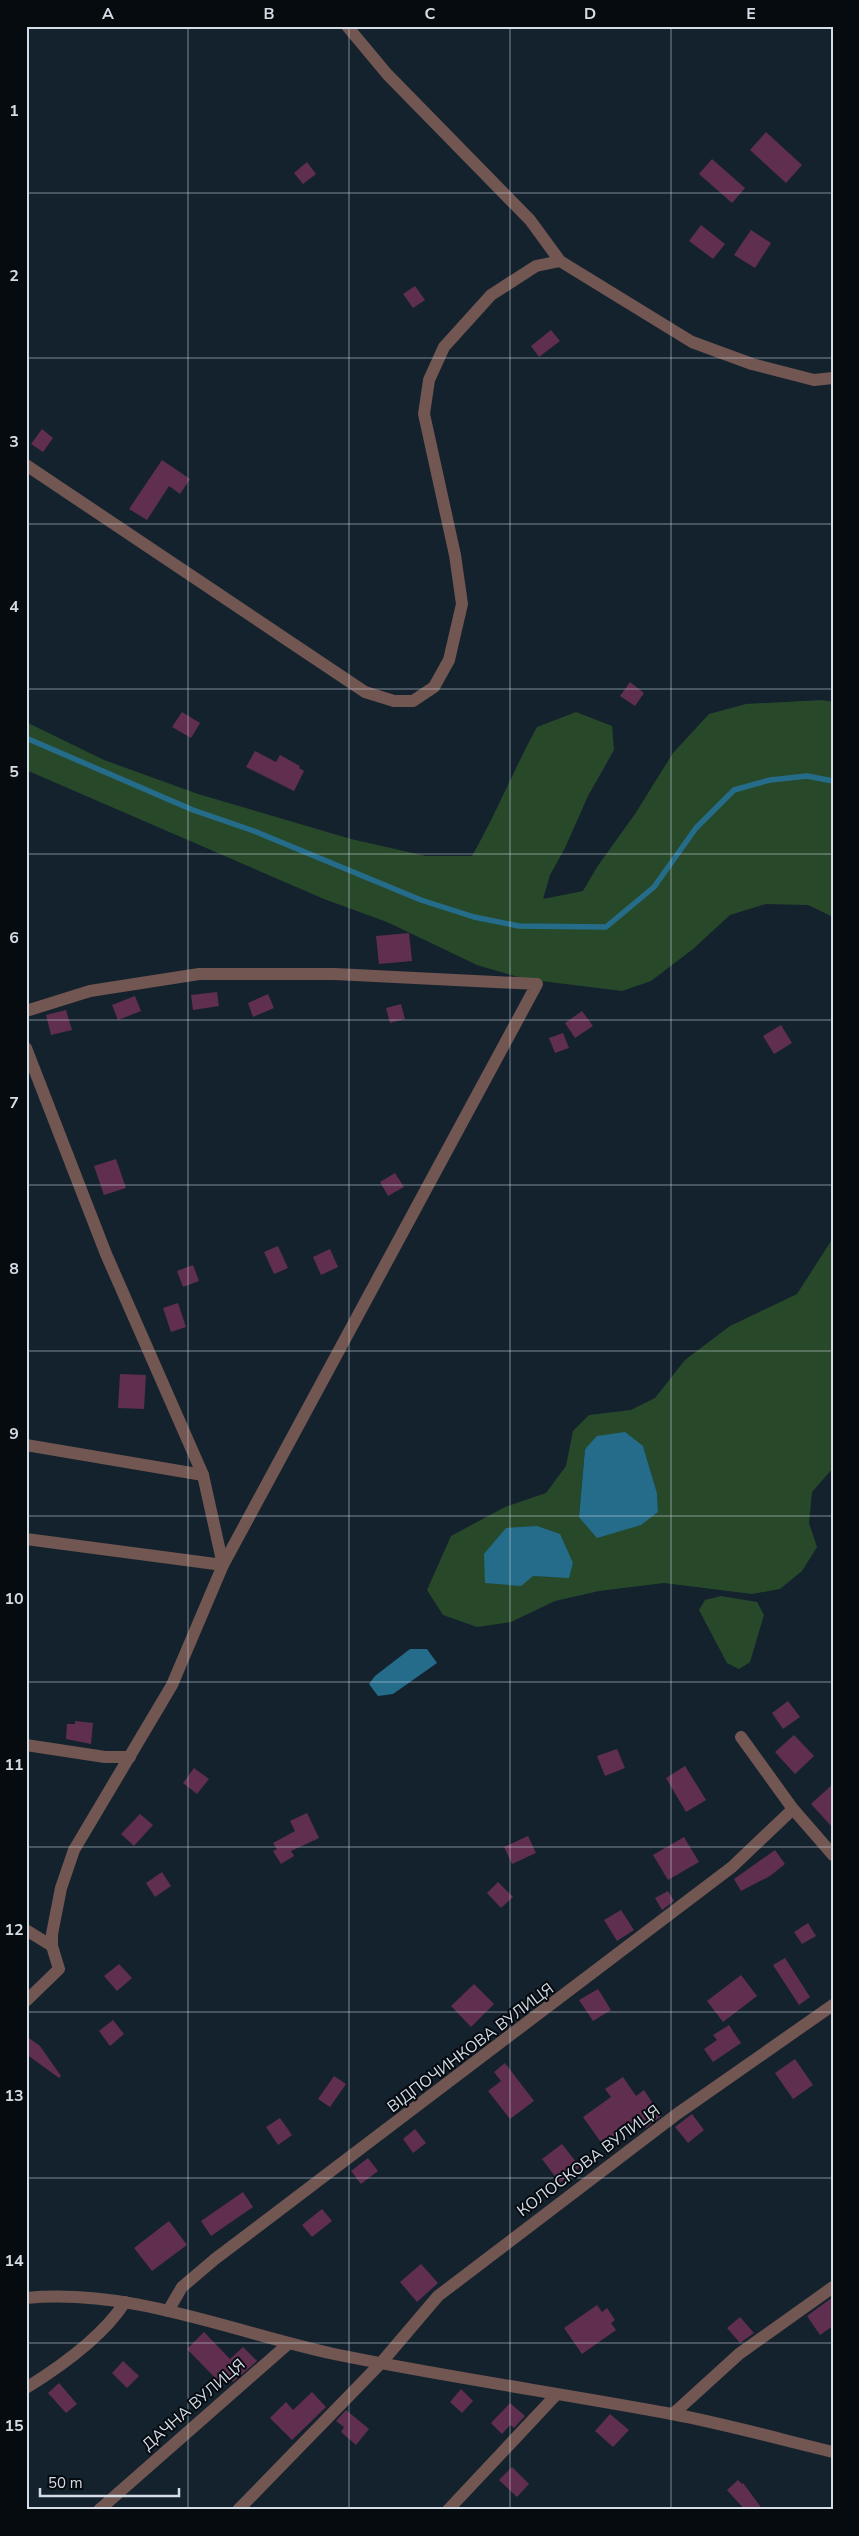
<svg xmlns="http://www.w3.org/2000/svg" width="859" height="2536" font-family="'Nunito Sans',sans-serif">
  <rect width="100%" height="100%" fill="#14222e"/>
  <g fill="#27492a" fill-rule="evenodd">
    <path d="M822 700 833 702V917L808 905 766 904 730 915 693 949 651 981 622 991 525 979 477 965 387 922 324 899 26 770V722L104 760 198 794 351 839 426 856H472C496 814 514 769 537 727L576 712 612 726 614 750 588 796 565 848 550 875 543 899 583 891 597 867 635 814 673 753 709 714 746 704Z"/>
    <path d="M833 1238V1468L812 1492 809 1523 817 1547 802 1571 780 1589 752 1594 664 1583 599 1591 555 1601 511 1622 477 1627 443 1615 427 1590 451 1536 505 1507 546 1493 566 1466 573 1431 589 1415 631 1410 655 1398 685 1360 730 1326 797 1294ZM643 1446 657 1493 658 1512 579 1517 585 1448ZM573 1563 569 1577 533 1576Z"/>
    <polygon points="721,1596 757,1602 764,1615 750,1662 739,1669 727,1663 699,1610 705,1600"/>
  </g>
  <g fill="#256c8b">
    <polygon points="625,1432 643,1446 657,1493 658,1512 641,1525 597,1538 579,1517 585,1449 597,1436"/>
    <polygon points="537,1526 560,1534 573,1563 569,1578 533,1576 521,1586 485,1583 484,1554 506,1528"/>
    <polygon points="410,1649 427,1649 437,1663 393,1694 378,1696 369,1684 375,1676"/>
  </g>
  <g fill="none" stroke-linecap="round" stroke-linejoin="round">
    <polyline stroke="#256c8b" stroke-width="5.5" points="26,738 193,810 254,831 421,900 474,917 519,926 606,927 654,887 696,828 734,790 770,780 807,776 833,781"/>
  </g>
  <g fill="#602e4f">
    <polygon points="766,132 802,165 786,183 750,150"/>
    <polygon points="712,159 745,188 732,203 699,174"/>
    <polygon points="307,162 316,174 303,184 294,173"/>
    <polygon points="701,225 725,244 713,259 689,241"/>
    <polygon points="751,230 771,243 755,268 734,255"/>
    <polygon points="415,286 425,300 413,308 403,294"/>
    <polygon points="551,330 560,341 539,357 531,346"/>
    <polygon points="42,429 53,438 43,452 31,444"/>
    <polygon points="162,460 190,479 180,494 169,486 147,520 129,509"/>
    <polygon points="630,682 644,693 635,706 620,696"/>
    <polygon points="182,712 200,723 191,738 172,727"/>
    <polygon points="255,751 276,762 280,755 300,766 299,768 304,771 294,791 246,767"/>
    <polygon points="409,933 412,961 379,964 376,936"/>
    <polygon points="217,992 219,1006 193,1010 191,995"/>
    <polygon points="268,994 274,1008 253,1017 248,1003"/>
    <polygon points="135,996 141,1011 118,1020 112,1005"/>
    <polygon points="401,1004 405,1019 390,1023 386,1008"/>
    <polygon points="66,1010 72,1030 51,1035 46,1015"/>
    <polygon points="582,1011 593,1026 575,1038 565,1023"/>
    <polygon points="781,1025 792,1043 774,1054 763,1036"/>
    <polygon points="563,1033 569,1048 555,1053 549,1038"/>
    <polygon points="116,1159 126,1188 104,1195 94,1166"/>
    <polygon points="395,1173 404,1187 388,1196 380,1182"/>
    <polygon points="278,1246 288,1268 274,1274 264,1252"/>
    <polygon points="330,1249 338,1267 321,1275 313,1257"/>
    <polygon points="193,1265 199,1281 183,1287 177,1271"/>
    <polygon points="178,1303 186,1327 171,1332 163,1308"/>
    <polygon points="120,1374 146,1375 144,1409 118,1408"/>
    <polygon points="788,1701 800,1717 783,1729 772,1713"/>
    <polygon points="75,1721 93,1723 91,1744 66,1739 67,1724 75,1724"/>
    <polygon points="794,1735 814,1756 795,1774 775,1752"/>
    <polygon points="617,1749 625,1768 605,1776 597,1756"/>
    <polygon points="685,1766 706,1800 686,1812 666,1778"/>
    <polygon points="194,1768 209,1779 197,1794 183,1783"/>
    <polygon points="833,1784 833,1828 811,1804"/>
    <polygon points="307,1813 319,1838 291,1851 294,1856 281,1864 273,1851 277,1849 273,1843 295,1831 290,1821"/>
    <polygon points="140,1814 153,1825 134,1846 121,1834"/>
    <polygon points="528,1836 536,1853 512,1864 504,1847"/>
    <polygon points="684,1837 699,1862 668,1880 653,1855"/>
    <polygon points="775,1850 785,1864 770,1876 741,1891 734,1879"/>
    <polygon points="162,1872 171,1886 155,1897 146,1883"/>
    <polygon points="498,1882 513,1897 501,1908 487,1893"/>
    <polygon points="668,1891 674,1901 662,1910 655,1898"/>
    <polygon points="621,1910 634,1930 617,1941 604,1920"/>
    <polygon points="808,1923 816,1936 802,1944 794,1932"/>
    <polygon points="785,1958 810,1997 799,2005 773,1965"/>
    <polygon points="119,1964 132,1978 117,1991 104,1976"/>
    <polygon points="741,1975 757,1996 723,2022 707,2001"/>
    <polygon points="474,1984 494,2004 471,2027 451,2006"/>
    <polygon points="598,1989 611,2010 593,2021 579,2000"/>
    <polygon points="113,2020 124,2034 110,2046 99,2031"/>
    <polygon points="729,2025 741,2043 713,2062 704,2049 717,2040 713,2035"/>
    <polygon points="26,2036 40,2046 61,2076 59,2078 26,2054"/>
    <polygon points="795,2059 813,2085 793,2099 775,2073"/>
    <polygon points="505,2063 534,2101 510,2119 488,2091 501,2081 494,2072"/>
    <polygon points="334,2076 346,2084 330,2107 318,2099"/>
    <polygon points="623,2077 636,2096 644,2090 661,2116 646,2128 639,2118 602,2144 583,2117 611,2097 605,2089"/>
    <polygon points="692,2114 704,2130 688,2143 675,2127"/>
    <polygon points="280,2118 292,2135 278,2145 266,2127"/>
    <polygon points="415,2129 426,2143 413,2153 403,2139"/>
    <polygon points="562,2144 580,2167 560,2183 542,2159"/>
    <polygon points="368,2158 378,2171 361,2184 351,2171"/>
    <polygon points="243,2192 253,2207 211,2236 201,2221"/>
    <polygon points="322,2209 332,2221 312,2237 302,2225"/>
    <polygon points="169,2221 187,2245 152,2271 134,2248"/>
    <polygon points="421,2264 438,2283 417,2302 400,2282"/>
    <polygon points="833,2297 833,2326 820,2335 807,2316"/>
    <polygon points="597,2305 602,2312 607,2308 615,2320 611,2323 616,2330 582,2354 564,2328"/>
    <polygon points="740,2317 754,2333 740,2343 727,2328"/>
    <polygon points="204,2332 230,2359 243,2347 257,2361 233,2382 229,2377 221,2384 187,2349"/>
    <polygon points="123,2361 139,2376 127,2388 112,2373"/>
    <polygon points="59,2383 77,2404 66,2413 48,2393"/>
    <polygon points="461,2389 473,2401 462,2413 450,2402"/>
    <polygon points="312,2392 326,2407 292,2440 270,2418 286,2402 293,2410"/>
    <polygon points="510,2403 525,2416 514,2428 510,2425 502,2434 491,2423"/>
    <polygon points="346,2410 369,2429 356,2445 341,2432 344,2427 336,2421"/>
    <polygon points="610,2414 629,2430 613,2447 595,2431"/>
    <polygon points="512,2467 529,2484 517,2497 499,2480"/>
    <polygon points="738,2480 742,2484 743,2483 763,2510 745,2510 727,2490"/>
  </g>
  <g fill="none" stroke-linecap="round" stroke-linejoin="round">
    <g stroke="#725651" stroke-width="12">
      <polyline points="347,26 387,74 530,220 560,261 692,342 752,364 814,380 833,378"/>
      <polyline points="26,465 365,692 394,701 413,701 434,687 449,660 462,604 455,555 424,414 429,380 444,347 491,295 536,266 560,261"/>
      <polyline points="26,1011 90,991 199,974 335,974 537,984 223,1565 172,1685 74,1850 61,1888 52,1934 52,1946 59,1969 26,2001"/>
      <polyline points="26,1048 106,1254 203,1475 223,1565 26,1539"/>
      <polyline points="26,1445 203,1475"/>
      <polyline points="741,1737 793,1809 833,1855"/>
      <polyline points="26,1745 105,1757 130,1757"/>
      <polyline points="26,1930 52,1946"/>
      <path d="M26 2298C132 2288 232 2332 334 2354 446 2377 559 2393 672 2414 726 2424 779 2439 833 2452"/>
      <polyline points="168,2311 182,2287 215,2259 732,1867 793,1809"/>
      <path d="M26 2388C60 2367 104 2335 125 2302"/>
      <polyline points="673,2414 739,2354 833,2287"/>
      <polyline points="99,2510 288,2344"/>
      <polyline points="238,2510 381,2363 438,2296 677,2114 833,2005"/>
      <polyline points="448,2510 556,2395"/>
    </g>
  </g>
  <path fill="none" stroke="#d4dde5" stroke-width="1" stroke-opacity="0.55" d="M188 26V2510M349 26V2510M510 26V2510M671 26V2510M26 193H833M26 358H833M26 524H833M26 689H833M26 854H833M26 1020H833M26 1185H833M26 1351H833M26 1516H833M26 1682H833M26 1847H833M26 2012H833M26 2178H833M26 2343H833"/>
  <g text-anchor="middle" stroke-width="4" stroke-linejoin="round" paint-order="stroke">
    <g font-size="16" fill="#d4dde5" stroke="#060b10">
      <text transform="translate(470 2047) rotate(-37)" y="6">ВІДПОЧИНКОВА ВУЛИЦЯ</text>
      <text transform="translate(588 2160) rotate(-37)" y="6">КОЛОСКОВА ВУЛИЦЯ</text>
      <text transform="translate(193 2404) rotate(-41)" y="6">ДАЧНА ВУЛИЦЯ</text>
    </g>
  </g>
  <rect width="859" height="2536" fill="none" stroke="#060b10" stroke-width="55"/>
  <path d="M40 2488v8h139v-8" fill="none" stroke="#d4dde5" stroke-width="2.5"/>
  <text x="48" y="2488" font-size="15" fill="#d4dde5" stroke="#060b10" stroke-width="4" paint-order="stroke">50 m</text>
  <rect x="28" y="28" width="804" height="2480" fill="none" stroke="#d4dde5" stroke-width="2"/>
  <g font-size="16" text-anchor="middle" font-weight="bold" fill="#d4dde5">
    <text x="108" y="19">A</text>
    <text x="269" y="19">B</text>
    <text x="430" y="19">C</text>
    <text x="590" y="19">D</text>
    <text x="751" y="19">E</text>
    <text x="14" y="116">1</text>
    <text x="14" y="281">2</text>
    <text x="14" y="447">3</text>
    <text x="14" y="612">4</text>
    <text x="14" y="777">5</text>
    <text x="14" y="943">6</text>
    <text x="14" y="1108">7</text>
    <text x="14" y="1274">8</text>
    <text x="14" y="1439">9</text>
    <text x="14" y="1604">10</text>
    <text x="14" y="1770">11</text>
    <text x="14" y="1935">12</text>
    <text x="14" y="2101">13</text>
    <text x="14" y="2266">14</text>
    <text x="14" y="2431">15</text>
  </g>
</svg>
